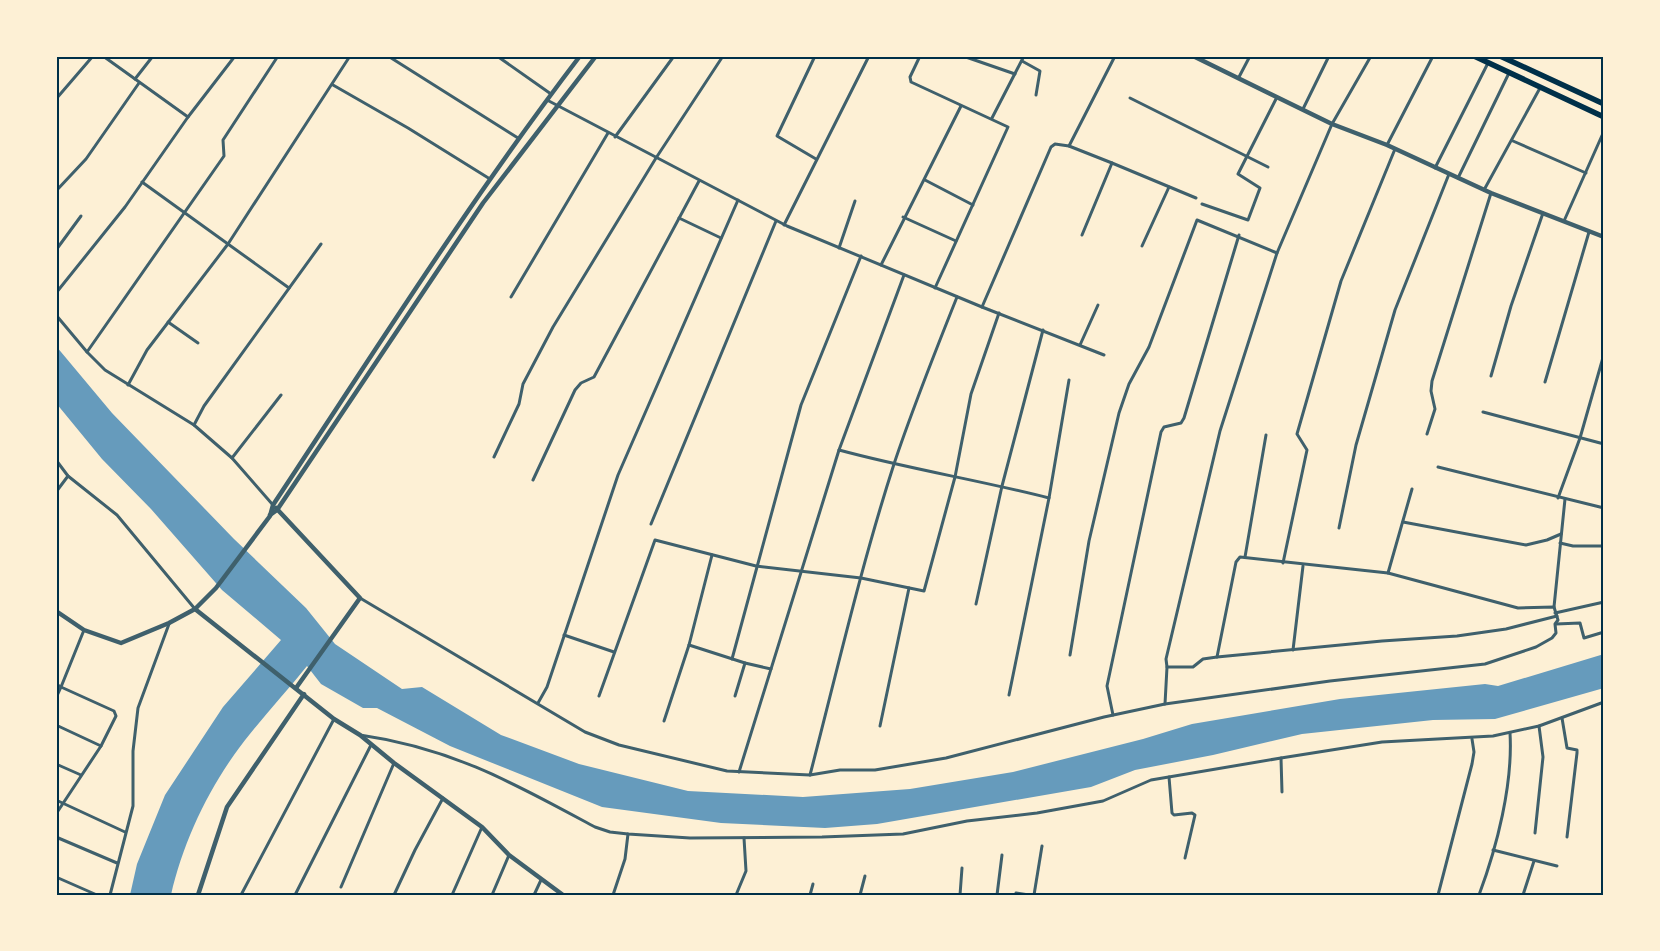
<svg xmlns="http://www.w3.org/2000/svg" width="1660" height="951" font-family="'Archivo Narrow',sans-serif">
  <rect width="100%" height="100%" fill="#fdf0d5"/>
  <path fill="#669bbc" d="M56 346 112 413 234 539 306 608 335 644 402 689 422 687 501 735 579 764 688 791 803 797 910 789 1013 772 1143 739 1192 724 1340 699 1485 684 1498 686 1604 654V688L1495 719 1433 720 1302 734 1213 755 1135 770 1091 787 877 824 825 828 721 823 602 807 450 746 377 708H363L321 684 307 666C283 696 256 724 234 755 205 796 182 846 171 895H130L137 864 165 795 223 707 281 640 222 590 151 509 102 459 56 403Z"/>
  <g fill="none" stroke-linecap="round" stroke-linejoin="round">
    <g stroke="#3f606c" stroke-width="3">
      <polyline points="388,56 518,138"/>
      <polyline points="497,56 551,94"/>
      <polyline points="815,56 777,136 816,159"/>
      <polyline points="920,56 910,77 911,82 1008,127 935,288"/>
      <polyline points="963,56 1015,74"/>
      <polyline points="1371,56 1332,124 1277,253 1220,431 1166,659 1167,667 1193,667 1203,659 1217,657 1382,641 1457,636 1506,629 1557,616"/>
      <polyline points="1022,61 1040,71 1036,95"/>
      <polyline points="1239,77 1250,56"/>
      <polyline points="135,79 153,56"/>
      <polyline points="333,85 408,128 490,179"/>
      <polyline points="1130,98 1268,167"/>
      <polyline points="56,99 93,56"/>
      <polyline points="547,100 787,226 982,307 1104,355"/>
      <polyline points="1303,109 1329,56"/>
      <polyline points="188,117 235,56"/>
      <polyline points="992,118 1024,56"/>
      <polyline points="615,137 674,56"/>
      <polyline points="1513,141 1586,173"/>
      <polyline points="1387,145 1433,56"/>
      <polyline points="1069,146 1115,56"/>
      <polyline points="1435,168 1488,63"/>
      <polyline points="1458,178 1509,73"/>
      <polyline points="925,180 973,205"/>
      <polyline points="142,182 289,288"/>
      <polyline points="1484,190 1540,88"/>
      <polyline points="56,191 86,159 139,83"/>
      <polyline points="1202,204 1248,220 1260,188 1238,174 1277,97"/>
      <polyline points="903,217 956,241"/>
      <polyline points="679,218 721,238"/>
      <polyline points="1564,221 1604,131"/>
      <polyline points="784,225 869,56"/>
      <polyline points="1082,235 1112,163"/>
      <polyline points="1142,246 1169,187"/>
      <polyline points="839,248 855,201"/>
      <polyline points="56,250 81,216"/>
      <polyline points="881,265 961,106"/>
      <polyline points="56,293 125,207 188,117 103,56"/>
      <polyline points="511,297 608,133"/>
      <polyline points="982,307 1051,147 1055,144 1069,146 1112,163 1196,198"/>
      <polyline points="56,315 87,352 105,370 194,425 204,406 321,244"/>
      <polyline points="168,322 198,343"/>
      <polyline points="1080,345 1098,305"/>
      <polyline points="87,352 224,156 223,140 278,56"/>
      <polyline points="1491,376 1511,306 1543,213"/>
      <polyline points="1545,382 1589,232"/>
      <polyline points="128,385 147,350 228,244 350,56"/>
      <polyline points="1483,412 1604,444"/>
      <polyline points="194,425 232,458 273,505"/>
      <polyline points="1427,434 1435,409 1431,391 1432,381 1491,193"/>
      <path d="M839 450C909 469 979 480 1049 498"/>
      <polyline points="494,457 519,404 523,384 553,327 656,158 723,56"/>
      <polyline points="232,458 281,395"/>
      <polyline points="56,460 68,476 117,515 195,609"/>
      <polyline points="1438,467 1604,508"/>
      <polyline points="533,480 575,390 581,383 594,377 699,181"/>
      <polyline points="56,492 68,476"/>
      <polyline points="1558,498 1580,438 1604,354"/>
      <polyline points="1403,522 1526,545 1547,540 1561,534"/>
      <polyline points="651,524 776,221"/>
      <polyline points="1339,528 1356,445 1395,310 1449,174"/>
      <polyline points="1560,543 1573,546 1604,546"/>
      <polyline points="1245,557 1266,435"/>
      <polyline points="1283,563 1307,450 1297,434 1341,281 1395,149"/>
      <polyline points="1388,573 1412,489"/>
      <polyline points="360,598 585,732 619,745 727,771 810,775 840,770 875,770 946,758 1104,717 1165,704 1330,681 1485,664 1536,647 1552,638 1556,633 1555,624 1558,620 1554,607 1518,608 1388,573 1240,557 1236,562 1217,657"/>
      <polyline points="976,604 1002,486 1043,330"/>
      <polyline points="1554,607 1565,499"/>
      <polyline points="1555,613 1604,602"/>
      <polyline points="1556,624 1580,623 1584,638 1604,632"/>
      <polyline points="564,635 614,652"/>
      <polyline points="689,645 745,663 735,696"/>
      <polyline points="1293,650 1303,566"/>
      <polyline points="1070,655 1089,541 1119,413 1129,384 1149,347 1197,220 1277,253"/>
      <polyline points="732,659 801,405 861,256"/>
      <polyline points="745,663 771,669"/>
      <polyline points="56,684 61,687 56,698"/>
      <polyline points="1009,695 1049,498 1069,380"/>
      <polyline points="599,696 655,540 756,566 861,578 924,591 955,477 971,394 999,313"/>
      <polyline points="538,703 547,687 618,475 738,200"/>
      <polyline points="1165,704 1167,667"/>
      <polyline points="1113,715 1107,686 1161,432 1164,427 1181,423 1184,418 1239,235"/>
      <polyline points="1562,718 1567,748 1577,750 1577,753 1567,837"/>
      <polyline points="664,721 689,645 712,555"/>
      <polyline points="56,725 101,746"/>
      <polyline points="880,726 909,588"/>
      <path d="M360 735C452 748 515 784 595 827L610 832 628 834 690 838 822 837 903 834 967 821 1037 813 1103 801 1151 780 1281 758 1382 742 1493 736 1539 726 1604 702"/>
      <polyline points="1281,758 1282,792"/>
      <polyline points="56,764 81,775"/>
      <polyline points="739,772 839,450 904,275"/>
      <path d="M810 775C837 671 861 566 894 464 913 407 935 352 957 297"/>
      <polyline points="1169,777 1172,813 1174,815 1192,813 1195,815 1185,858"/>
      <polyline points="56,800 125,832"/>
      <polyline points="56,814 101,746 116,716 114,711 61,687 84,630"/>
      <polyline points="1535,833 1543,757 1539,726"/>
      <polyline points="56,837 117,863"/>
      <polyline points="1493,850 1557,866"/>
      <polyline points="56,877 97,895"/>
      <polyline points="341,887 394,763"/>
      <polyline points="1016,893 1029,895"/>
      <polyline points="110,895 133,806 133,751 138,708 169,624"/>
      <polyline points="241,895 334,719"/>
      <polyline points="295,895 371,745"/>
      <polyline points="394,895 415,850 443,798"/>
      <polyline points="452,895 482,827"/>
      <polyline points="492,895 509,855"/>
      <polyline points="534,895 541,880"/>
      <polyline points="613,895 625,859 628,834"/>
      <polyline points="736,895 746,871 744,838"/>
      <polyline points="810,895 813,884"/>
      <polyline points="860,895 865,876"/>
      <polyline points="960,895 962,868"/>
      <polyline points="997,895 1002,855"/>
      <polyline points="1034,895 1042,846"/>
      <polyline points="1438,895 1472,764 1474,752 1472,739"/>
      <path d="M1479 895C1497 847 1513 784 1510 733"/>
      <polyline points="1523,895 1534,861"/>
    </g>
    <g stroke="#3f606c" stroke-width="4.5">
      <polyline points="1193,56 1332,124 1387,145 1491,193 1604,237"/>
      <polyline points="276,508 360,598 296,688"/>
      <polyline points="270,515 277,510 483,203 596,56"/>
      <path d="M195 609 216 588 270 516 273 505C373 354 470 200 580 56"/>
      <polyline points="56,611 84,630 121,643 169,623 195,609 334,719 360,735 394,763 482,827 509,855 563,895"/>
      <polyline points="198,895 227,807 304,694"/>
    </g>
    <g stroke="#003049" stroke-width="5.5">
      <polyline points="1474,56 1604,117"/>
      <polyline points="1500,56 1604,104"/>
    </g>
  </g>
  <rect width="1660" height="951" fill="none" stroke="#fdf0d5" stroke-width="115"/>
  <rect x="58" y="58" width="1544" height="836" fill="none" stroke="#003049" stroke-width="2"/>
</svg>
